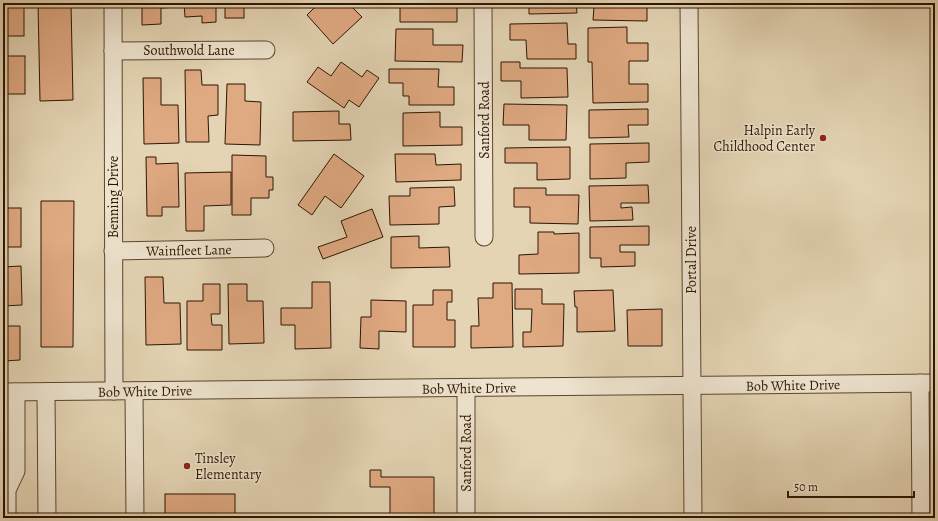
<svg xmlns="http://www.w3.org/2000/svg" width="938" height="521" font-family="Alegreya,serif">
  <rect width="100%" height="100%" fill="#e4d4b4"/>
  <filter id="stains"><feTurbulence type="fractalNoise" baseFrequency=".005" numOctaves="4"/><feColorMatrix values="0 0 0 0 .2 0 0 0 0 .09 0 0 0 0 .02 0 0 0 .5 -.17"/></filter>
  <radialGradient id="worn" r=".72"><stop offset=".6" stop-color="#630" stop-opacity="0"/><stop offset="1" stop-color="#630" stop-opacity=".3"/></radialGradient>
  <g fill="#dfa982" stroke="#2e1500">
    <rect x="3" y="3" width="21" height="33"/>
    <polygon points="38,3 71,3 73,100 40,101"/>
    <polygon points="152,3 177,3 177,7 161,8 161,24 142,25 142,6 152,6"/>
    <polygon points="184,3 216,3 216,22 202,23 202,16 185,17"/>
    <rect x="225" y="3" width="19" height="15"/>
    <polygon points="319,3 353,3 350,5 362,17 333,44 307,15"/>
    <polygon points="400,3 457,5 457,22 400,22"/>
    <polygon points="529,3 576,3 577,13 529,14"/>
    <polygon points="588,3 647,3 647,21 593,20 594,7 588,7"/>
    <polygon points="567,23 568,44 576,44 576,59 527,59 526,40 510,40 510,24"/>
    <polygon points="627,27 627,43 648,43 648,61 629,61 629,84 648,84 648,102 593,103 592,62 588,62 588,28"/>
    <polygon points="396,29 433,29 433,45 463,45 462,62 395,61"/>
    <rect x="3" y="56" width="22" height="38"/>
    <polygon points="341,62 362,77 367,70 379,78 359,107 349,100 344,108 307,82 318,67 331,76"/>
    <polygon points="501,62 520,62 520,68 567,68 568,97 521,98 521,81 501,81"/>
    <polygon points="389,69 439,69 438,87 454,87 454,105 409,105 409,96 403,96 403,83 389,83"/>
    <polygon points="185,70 201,70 202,85 218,85 218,115 208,116 209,142 186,142"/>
    <polygon points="143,78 161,78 161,105 178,105 179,143 144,144"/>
    <polygon points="227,84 245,84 245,101 261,102 260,145 225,144"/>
    <polygon points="504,104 567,105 566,140 529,140 529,125 503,125"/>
    <polygon points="648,109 648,125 628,125 629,137 589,138 589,110"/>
    <polygon points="339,111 339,124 350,124 351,140 293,141 293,112"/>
    <polygon points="440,112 440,127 462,127 462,145 403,146 403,113"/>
    <polygon points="649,143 649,162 626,163 626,178 590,179 590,144"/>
    <polygon points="570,147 570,179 537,180 537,163 505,163 505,148"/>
    <polygon points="334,154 364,176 341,208 325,196 312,215 298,205"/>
    <polygon points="395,154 435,154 436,165 461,164 461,180 396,182"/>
    <polygon points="232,155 266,156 266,177 273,177 273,190 269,190 269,198 251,198 251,215 232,215"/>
    <polygon points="146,157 156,157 156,164 178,163 179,207 162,207 162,216 147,216"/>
    <polygon points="231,172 231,205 204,206 204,231 186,231 185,173"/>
    <polygon points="648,185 649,203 621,203 621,208 632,207 633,220 590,221 589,186"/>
    <polygon points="454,187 455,206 439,207 439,224 390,225 389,196 410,196 410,188"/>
    <polygon points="514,188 546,188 546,195 579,195 578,224 530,223 530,207 514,207"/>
    <polygon points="41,201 74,201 73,347 41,347"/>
    <rect x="3" y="208" width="18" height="39"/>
    <polygon points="372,209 383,237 323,259 318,247 347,237 341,221"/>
    <polygon points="649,226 649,245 620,245 620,252 635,252 635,266 601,267 601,258 590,258 590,227"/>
    <polygon points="538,232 554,232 554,234 579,233 579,273 519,274 519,255 538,254"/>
    <polygon points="419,236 419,248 449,247 450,267 391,268 391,237"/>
    <polygon points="21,266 22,305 3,306 3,267"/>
    <polygon points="145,277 163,277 164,303 180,303 181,344 146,345"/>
    <polygon points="312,282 330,282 331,348 295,349 295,325 281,325 281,308 312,308"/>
    <polygon points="493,283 512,283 513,347 471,348 471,326 479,326 478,298 493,298"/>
    <polygon points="203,284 220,284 220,314 211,314 212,325 222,325 222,350 187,350 187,301 203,301"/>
    <polygon points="228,284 247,284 247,301 263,301 264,343 229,344"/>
    <polygon points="515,289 542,289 542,304 564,304 563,346 523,347 523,332 531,332 532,309 515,309"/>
    <polygon points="433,290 452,290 452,302 447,302 447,320 455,320 455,347 413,347 413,305 433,305"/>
    <polygon points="613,290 615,331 577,332 577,307 575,307 574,291"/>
    <polygon points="371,300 406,301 406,332 379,331 379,349 360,348 361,317 371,317"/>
    <polygon points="662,309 662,346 628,346 627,310"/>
    <polygon points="3,326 20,326 20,360 3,361"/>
    <polygon points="370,470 381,470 381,477 434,477 434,516 390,516 390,487 370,487"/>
    <rect x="165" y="494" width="70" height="24"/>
  </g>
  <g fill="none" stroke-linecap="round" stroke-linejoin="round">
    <g stroke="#5c452d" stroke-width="19">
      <g id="minor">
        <polyline points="113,3 114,391"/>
        <polyline points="483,3 484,237"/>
        <polyline points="689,3 693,518"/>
        <polyline points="113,51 266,50"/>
        <polyline points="113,251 265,248"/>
        <polyline points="920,383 921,518"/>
        <polyline points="466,388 466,518"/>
        <polyline points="134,391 135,518"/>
        <polyline points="3,392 935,383"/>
        <polyline points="46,392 47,518"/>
        <polyline points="7,518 7,490 16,471 16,392"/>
      </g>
    </g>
    <use href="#minor" stroke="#ede3ce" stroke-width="17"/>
  </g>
  <g fill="#8f2418" stroke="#ede3ce" stroke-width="1.5">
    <circle cx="823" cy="138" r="4"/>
    <circle cx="187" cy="466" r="4"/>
  </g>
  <g text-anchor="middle" stroke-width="3" stroke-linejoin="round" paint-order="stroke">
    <g font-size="14" fill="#2e1500" stroke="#ede3ce">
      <text x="189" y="55">Southwold Lane</text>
      <text transform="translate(484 120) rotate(-90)" y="5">Sanford Road</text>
      <text transform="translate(113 197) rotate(-90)" y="5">Benning Drive</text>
      <text transform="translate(189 250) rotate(-1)" y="5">Wainfleet Lane</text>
      <text transform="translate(691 260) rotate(-90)" y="5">Portal Drive</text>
      <text transform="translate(793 385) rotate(-1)" y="5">Bob White Drive</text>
      <text transform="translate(469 388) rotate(-1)" y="5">Bob White Drive</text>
      <text transform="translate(145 391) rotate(-1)" y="5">Bob White Drive</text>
      <text transform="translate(466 453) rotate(-90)" y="5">Sanford Road</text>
    </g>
    <g font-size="14" fill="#2e1500" stroke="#ede3ce" text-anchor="end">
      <text x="815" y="135">Halpin Early<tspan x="815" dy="16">Childhood Center</tspan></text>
      <text x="195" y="463" text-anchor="start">Tinsley<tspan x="195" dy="16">Elementary</tspan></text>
    </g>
  </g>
  <rect width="938" height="521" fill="none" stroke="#e4d4b4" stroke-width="16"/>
  <rect x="4" y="4" width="930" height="513" fill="none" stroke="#2e1500" stroke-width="2"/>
  <rect x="8" y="8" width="922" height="505" fill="none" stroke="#2e1500"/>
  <path d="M788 491v6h126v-6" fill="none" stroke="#2e1500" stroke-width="2"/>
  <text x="794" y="491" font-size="12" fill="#2e1500" stroke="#ede3ce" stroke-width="3" paint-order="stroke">50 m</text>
  <rect width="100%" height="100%" filter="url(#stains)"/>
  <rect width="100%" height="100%" fill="url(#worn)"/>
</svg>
